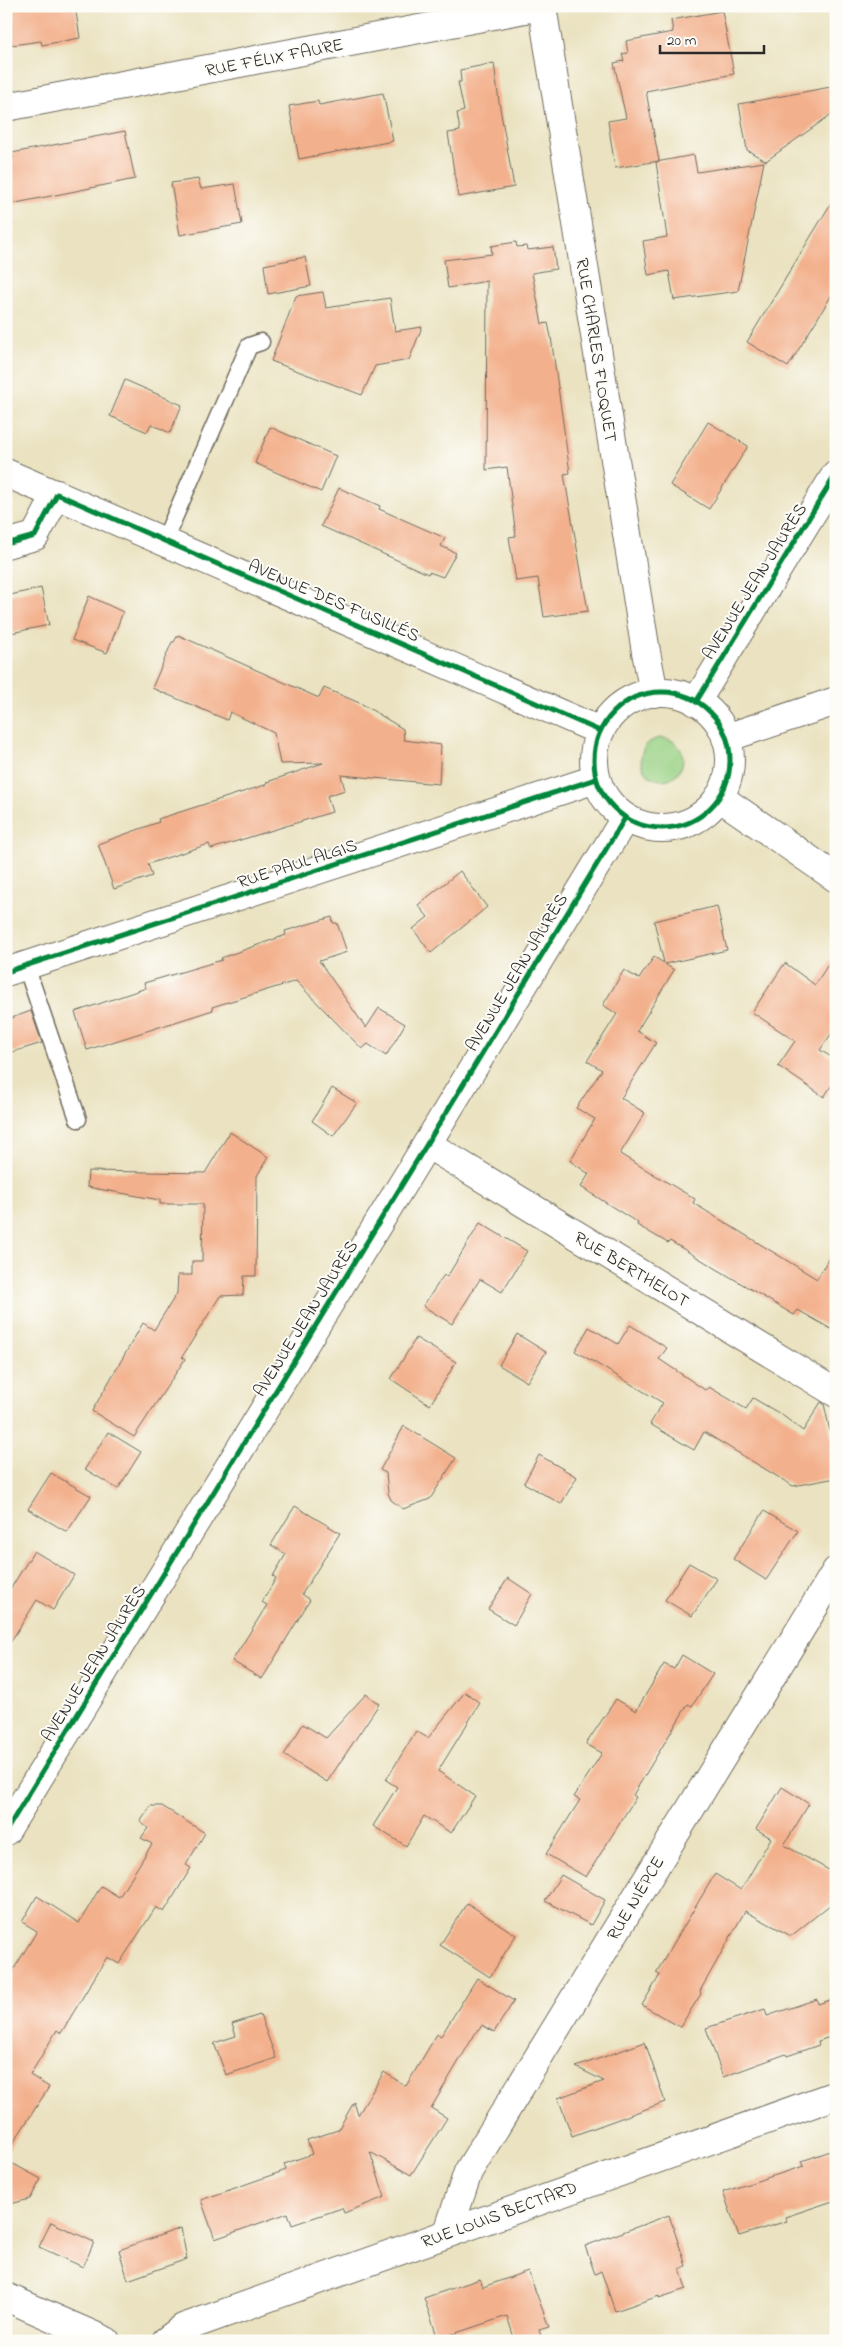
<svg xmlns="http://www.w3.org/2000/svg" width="842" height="2347" font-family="'Indie Flower',sans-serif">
  <rect width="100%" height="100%" fill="#fdfcf7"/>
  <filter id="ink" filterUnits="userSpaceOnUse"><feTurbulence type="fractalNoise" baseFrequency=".02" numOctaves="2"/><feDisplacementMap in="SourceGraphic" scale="10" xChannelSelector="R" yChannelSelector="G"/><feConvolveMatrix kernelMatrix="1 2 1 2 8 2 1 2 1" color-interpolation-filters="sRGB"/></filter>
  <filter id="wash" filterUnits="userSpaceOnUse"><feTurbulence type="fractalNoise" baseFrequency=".0096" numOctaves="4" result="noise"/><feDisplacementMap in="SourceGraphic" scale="20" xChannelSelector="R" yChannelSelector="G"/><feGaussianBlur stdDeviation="1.12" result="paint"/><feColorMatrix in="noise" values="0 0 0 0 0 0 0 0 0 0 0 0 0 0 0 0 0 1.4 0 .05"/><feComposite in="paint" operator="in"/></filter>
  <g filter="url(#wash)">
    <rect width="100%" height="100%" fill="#eae2c0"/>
    <circle fill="#99d285" stroke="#627e58" cx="662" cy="759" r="21"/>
    <g id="blocks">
      <g fill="#f3b08c">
        <polygon points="6,6 75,6 80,38 42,45 41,41 12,45"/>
        <polygon points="722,11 734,74 646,91 659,161 615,168 608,121 626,118 614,63 624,61 622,54 628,53 626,41 673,32 671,20"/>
        <polygon points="494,63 499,102 514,187 458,197 448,133 460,131 457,113 464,111 458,82 461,82 460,70"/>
        <polygon points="836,86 836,111 766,161 747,150 739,104"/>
        <polygon points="383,93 393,141 299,159 289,106 318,101 319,105"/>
        <polygon points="125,131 135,179 6,205 6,160 13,159 12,153"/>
        <polygon points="694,155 697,172 764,162 738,291 674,300 669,271 648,275 643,241 667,237 656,162"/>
        <polygon points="198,179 201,189 235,184 242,224 180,235 171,183"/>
        <polygon points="836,195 836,288 788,367 747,342"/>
        <polygon points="516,242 517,247 526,246 527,250 553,247 556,269 532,273 542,324 548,323 551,337 570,473 564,474 588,611 544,617 538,578 516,581 509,537 516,536 507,467 486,470 487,281 448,288 444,260 492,254 491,246"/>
        <polygon points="305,257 311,286 268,294 264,265"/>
        <polygon points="323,292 326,308 390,298 395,331 422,327 409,360 375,366 362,395 271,361 296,296"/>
        <polygon points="125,380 182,405 170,433 151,424 147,432 110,416"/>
        <polygon points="708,422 748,446 709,509 670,485"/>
        <polygon points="270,427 336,456 321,492 255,463"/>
        <polygon points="339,488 380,506 379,509 445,538 441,546 456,553 443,577 429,572 428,574 321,526"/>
        <polygon points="41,588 49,625 6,634 6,596"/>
        <polygon points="89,596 123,612 107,653 72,640"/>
        <polygon points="178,635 319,698 324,688 362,704 403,729 404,740 441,745 439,784 341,775 345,790 327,796 332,812 211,849 209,844 148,864 152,876 114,889 98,844 159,822 158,819 265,785 267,782 323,763 280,764 274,733 230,712 227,720 152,688 172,642 174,642"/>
        <polygon points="460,871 487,907 431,953 413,929 428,917 418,905"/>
        <polygon points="717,906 727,950 665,964 674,970 637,1031 656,1043 621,1098 645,1113 620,1154 695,1199 693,1203 817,1279 836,1245 836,1332 798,1310 794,1315 670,1241 668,1243 637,1225 638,1223 581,1187 589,1174 570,1161 595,1119 576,1108 602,1070 587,1061 617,1014 603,1005 624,970 639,979 654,957 664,963 654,921"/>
        <polygon points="332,917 333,923 337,923 347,952 319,961 366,1028 379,1008 405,1024 386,1056 368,1044 362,1049 296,981 212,1007 213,1010 87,1050 75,1012 146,988 144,983 222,960 221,958 286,935 285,931"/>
        <polygon points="836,952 836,1027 820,1050 836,1060 836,1079 824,1097 778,1066 795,1041 752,1012 785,963 815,985"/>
        <polygon points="31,1011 42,1043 6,1054 6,1020"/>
        <polygon points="332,1088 357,1103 333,1136 312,1121"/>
        <polygon points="230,1132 268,1157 257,1176 256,1276 244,1276 243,1295 220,1296 182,1357 185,1359 134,1437 92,1411 143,1323 154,1330 177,1293 178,1275 192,1275 192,1261 202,1261 203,1204 160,1204 160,1200 87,1187 88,1171 205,1173"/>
        <polygon points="480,1223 527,1251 502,1292 480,1279 452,1324 423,1306 444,1275 447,1277"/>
        <polygon points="630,1325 667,1348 659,1359 705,1390 709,1387 746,1409 753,1398 782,1415 803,1431 821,1402 824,1404 836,1458 836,1478 793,1486 704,1432 694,1450 650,1424 663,1403 575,1351 589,1327 618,1344"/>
        <polygon points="517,1334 546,1352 527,1382 499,1365"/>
        <polygon points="416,1338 456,1362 430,1405 391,1379"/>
        <polygon points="404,1426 456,1458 430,1499 403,1509 391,1500 388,1493 386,1473 380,1470"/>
        <polygon points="108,1432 141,1452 118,1489 85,1469"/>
        <polygon points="539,1455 577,1477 561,1504 524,1483"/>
        <polygon points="51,1473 91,1496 67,1532 28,1509"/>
        <polygon points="295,1506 340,1533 302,1594 310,1600 262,1679 232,1661 267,1605 262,1602 276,1578 273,1576 286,1554 271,1545"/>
        <polygon points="764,1511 798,1531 766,1580 733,1559"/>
        <polygon points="34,1551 74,1575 53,1610 37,1600 6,1649 6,1596"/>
        <polygon points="689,1563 717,1579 692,1616 665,1600"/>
        <polygon points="508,1578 532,1594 514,1625 488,1609"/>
        <polygon points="682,1655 713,1674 692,1706 688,1704 633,1795 636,1797 586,1877 546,1854 580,1800 574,1797 602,1753 586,1744 616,1699 636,1711 664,1664 674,1669"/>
        <polygon points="465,1692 480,1703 438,1771 475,1796 451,1833 424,1816 406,1846 373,1826 397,1787 386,1780 416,1731 428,1738"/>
        <polygon points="366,1694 379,1704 327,1782 284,1755 303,1724 326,1738"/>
        <polygon points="782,1787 809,1804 784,1845 836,1874 836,1900 791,1936 745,1911 700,1991 701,1994 680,2027 642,2005 660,1975 656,1973 715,1874 741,1890 771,1838 756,1829"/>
        <polygon points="151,1806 162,1806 205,1833 186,1865 191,1868 164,1912 156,1907 119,1964 107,1957 61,2033 57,2030 30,2075 49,2087 6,2154 6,1982 37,1931 22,1922 37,1896 79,1923 101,1886 119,1897 152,1844 141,1838 148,1828 140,1822"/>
        <polygon points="561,1875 605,1900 591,1925 545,1901"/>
        <polygon points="467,1903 516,1935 490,1977 440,1945"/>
        <polygon points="477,1978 514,2001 494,2032 482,2025 479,2030 478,2029 431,2108 447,2118 411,2175 370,2152 385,2197 344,2213 342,2208 292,2225 288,2213 215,2239 201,2200 286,2170 284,2164 312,2154 307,2140 338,2130 354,2102 358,2115 384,2072 406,2086 437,2034 441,2036"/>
        <polygon points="836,1998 836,2035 818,2041 819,2045 787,2056 786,2054 723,2077 706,2028 765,2009 767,2016 817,1999 818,2004"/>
        <polygon points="260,2015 276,2058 226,2075 214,2043 236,2036 232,2024"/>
        <polygon points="645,2042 665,2102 572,2136 558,2098 604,2081 576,2067"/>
        <polygon points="836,2149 836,2200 785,2217 787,2221 739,2236 723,2192 804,2166 802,2161"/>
        <polygon points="6,2160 41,2179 30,2199 6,2205"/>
        <polygon points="669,2215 686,2266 680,2269 686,2289 659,2298 659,2296 615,2311 601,2271 595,2274 585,2246"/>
        <polygon points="51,2222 94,2242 83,2267 39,2247"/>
        <polygon points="181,2228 187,2259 128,2280 119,2250"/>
        <polygon points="528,2271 549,2327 539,2330 543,2341 515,2341 507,2316 438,2339 424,2298 480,2279 483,2287"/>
      </g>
    </g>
  </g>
  <g filter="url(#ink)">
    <use href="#blocks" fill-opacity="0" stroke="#6e6b5f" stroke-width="1"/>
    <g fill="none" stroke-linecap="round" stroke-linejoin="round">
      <g stroke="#6e6b5f" stroke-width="19">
        <g id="service">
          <polyline points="164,541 249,346 261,342"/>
          <polyline points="26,966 78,1119"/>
        </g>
      </g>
      <g stroke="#6e6b5f" stroke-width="30">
        <g id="minor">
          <polyline points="542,6 646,652 654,693"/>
          <polyline points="6,107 541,6"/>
          <polyline points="6,473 600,731"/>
          <polyline points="6,544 35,536 57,494"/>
          <polyline points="726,738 836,701"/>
          <polyline points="719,797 836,878"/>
          <polyline points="427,1144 836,1393"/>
          <polyline points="6,1831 427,1144 625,818"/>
          <polyline points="448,2232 468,2172 836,1571"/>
          <polyline points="6,2297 106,2341"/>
          <polyline points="166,2341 183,2328 836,2095"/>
        </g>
      </g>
      <g stroke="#6e6b5f" stroke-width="30">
        <g id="tertiary">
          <circle cx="662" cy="760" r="68"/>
          <polyline points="696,702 836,474"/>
          <polyline points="6,972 596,779"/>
        </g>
      </g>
      <use href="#service" stroke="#fff" stroke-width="16"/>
      <use href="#minor" stroke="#fff" stroke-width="28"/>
      <use href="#tertiary" stroke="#fff" stroke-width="28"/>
      <g stroke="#fdfcf7" stroke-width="8">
        <g id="cycleway">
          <polyline points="6,544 35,536 57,494 600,731"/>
          <circle cx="662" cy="760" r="68"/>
          <polyline points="696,702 836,474"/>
          <polyline points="6,972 596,779"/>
          <polyline points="6,1831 427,1144 625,818"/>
        </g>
      </g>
      <use href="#cycleway" stroke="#00873e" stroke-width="5"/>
    </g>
  </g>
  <g text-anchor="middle" stroke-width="4" stroke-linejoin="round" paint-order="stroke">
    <g font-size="18" fill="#2b2b2b" stroke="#fdfcf7">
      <text transform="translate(274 57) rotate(-11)" y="6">RUE FÉLIX FAURE</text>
      <text transform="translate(597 350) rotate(81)" y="6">RUE CHARLES FLOQUET</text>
      <text transform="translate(754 581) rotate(-58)" y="6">AVENUE JEAN JAURÈS</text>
      <text transform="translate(334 600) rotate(23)" y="6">AVENUE DES FUSILLÉS</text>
      <text transform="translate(297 863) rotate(-18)" y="6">RUE PAUL ALGIS</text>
      <text transform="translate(516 972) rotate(-59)" y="6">AVENUE JEAN JAURÈS</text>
      <text transform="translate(632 1269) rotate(31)" y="6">RUE BERTHELOT</text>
      <text transform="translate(305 1318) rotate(-58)" y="6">AVENUE JEAN JAURÈS</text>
      <text transform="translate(93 1663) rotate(-58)" y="6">AVENUE JEAN JAURÈS</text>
      <text transform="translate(635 1898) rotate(-59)" y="6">RUE NIÉPCE</text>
      <text transform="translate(499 2214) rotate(-20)" y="6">RUE LOUIS BECTARD</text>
    </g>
  </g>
  <rect width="842" height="2347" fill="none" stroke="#fdfcf7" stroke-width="25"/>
  <path d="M660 45v8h104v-8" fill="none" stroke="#2b2b2b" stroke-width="2.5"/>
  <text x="667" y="45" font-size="15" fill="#2b2b2b" stroke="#fdfcf7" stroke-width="4" paint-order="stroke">20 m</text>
</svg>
